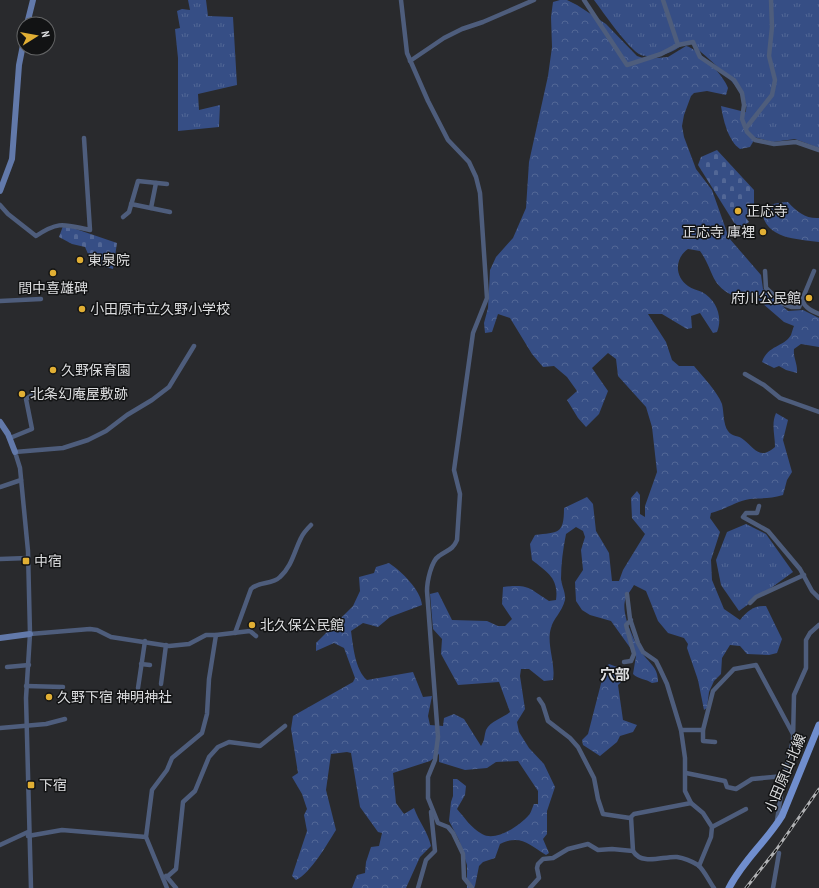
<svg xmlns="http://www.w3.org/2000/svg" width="819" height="888" font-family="'PT Sans Narrow','Noto Sans JP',sans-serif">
  <defs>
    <pattern id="forest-crowns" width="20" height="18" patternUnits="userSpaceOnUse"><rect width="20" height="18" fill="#364e85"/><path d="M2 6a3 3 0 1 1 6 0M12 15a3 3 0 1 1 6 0" fill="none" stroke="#526796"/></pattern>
    <pattern id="cemetery-stones" width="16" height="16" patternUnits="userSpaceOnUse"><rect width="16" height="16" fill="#364e85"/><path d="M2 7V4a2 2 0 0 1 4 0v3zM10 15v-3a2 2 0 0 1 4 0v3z" fill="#526796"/></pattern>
    <pattern id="park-tufts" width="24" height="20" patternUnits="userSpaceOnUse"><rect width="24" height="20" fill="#364e85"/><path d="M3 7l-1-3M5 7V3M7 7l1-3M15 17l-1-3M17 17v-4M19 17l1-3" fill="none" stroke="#526796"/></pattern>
  </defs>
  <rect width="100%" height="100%" fill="#292a2d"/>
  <g fill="url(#forest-crowns)">
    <path d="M560 0H567L577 5 606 24 637 56 646 59 668 57 686 46C699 49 724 76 728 88L726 95 707 91 694 93 691 96 684 115 682 126 684 137 696 169 712 190 729 238 761 275 763 289 788 311 803 310 819 318V347L801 344 794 349C793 358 798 364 797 373L786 370 779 366 774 368 762 362C768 345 784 347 791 335 792 332 793 328 794 326L784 322 755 297 742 293 736 297C709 285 715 272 700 251L688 249C675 258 674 276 688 286 692 289 698 290 702 292 717 300 723 318 717 332L713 333 700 313 691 316 692 328 687 329 662 314H648L666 342 672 360 679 366H694C703 377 717 391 722 404 724 412 723 424 728 431 732 437 739 435 744 440 755 449 760 460 775 447 775 435 771 424 776 413L788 420 783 440 792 472 787 480 783 495C770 499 762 498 750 499 737 501 724 510 711 513L710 518 720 532 711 560 712 580 724 609 740 620C747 611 754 605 766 606L782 639 777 653 769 655 747 654 740 646 730 645 722 658 721 674 714 681 709 692 707 708 704 710 698 680 687 648 688 644 684 638 668 633 658 621 646 591 634 585C632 589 628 593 626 598 619 612 636 647 646 658 653 666 658 670 658 682L652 683C646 679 638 679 633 674L636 656 611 621 590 615 582 610 576 601 575 582 583 570 581 550 585 537 583 531 576 527 566 534C563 549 561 564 561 579 562 587 566 593 565 600 562 612 553 619 551 628 546 644 556 663 553 680L544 681 529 669H521L520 676 525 709 517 722 519 732 529 748 544 764 555 787 547 811V834L543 839 549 853 546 855C529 844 520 834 500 844L495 858 483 862 479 866 475 886 474 888H467V865L459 840 449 821 451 802 453 796V779H457L466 786 465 795 457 809C465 818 471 828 482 834 496 842 519 826 529 815 531 813 532 808 534 804H538V791L518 761 496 762 487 768 465 770 439 762V754L430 761 393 773 396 803 404 814 414 808C419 822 428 832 431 846L420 857 406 888H352L357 875 365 873 366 862 371 847 379 846 382 833 378 832 360 807 351 753 347 752 331 754 326 790 336 830C327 844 311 873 296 880L292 876 307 831 304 815 307 809 302 794 292 777 298 773 291 729 293 716 353 682 355 678 344 648 334 643 316 651V643L353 606 360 591 359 577 374 573 376 567 389 563C401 571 421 590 422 605L390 617 378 627 363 623 351 631C353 645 355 670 367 680L413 672 423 697 432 696 428 716 430 725 443 726 444 718 454 714 464 719 481 746C485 740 484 736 486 730 490 721 503 718 510 712L499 682 458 685 441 654 442 639 433 629 430 594 438 592 452 620 487 621 498 626H505L512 619 502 604 503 587C530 584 528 588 549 601L556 600C559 578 547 572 532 560L530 544 535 535C558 532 564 535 564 508L587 497 593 504 596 531 609 553 612 581H619L623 570 645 534 632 518 631 498 637 491 640 495V514L645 517V506L657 472 652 427 646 407 618 376 616 359 608 353 592 368 608 391 599 414 586 427 578 418 567 400 577 391 567 377 554 366 543 367 532 354 510 318 498 314 492 332 485 333 484 323 488 308 490 270 496 257 513 238 526 208 529 162 548 76 552 47 551 17 553 2Z"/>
    <path d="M721 106 749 113 760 130 750 147 740 149C728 141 723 119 721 106Z"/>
    <path d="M788 202C797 212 806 219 819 218V242C797 239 765 239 762 211 769 203 777 203 788 202Z"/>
    <polygon points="609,664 625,670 628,676 618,685 623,720 637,725 633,732 620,736 617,742 600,756 583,745 582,740 588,734 605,668"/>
  </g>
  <g fill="url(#cemetery-stones)">
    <polygon points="717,150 754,190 754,207 746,218 749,222 738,229 698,165 701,157"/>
    <polygon points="63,226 67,226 117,243 113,269 92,263 85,247 72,244 59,237"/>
  </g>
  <g fill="url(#park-tufts)">
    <polygon points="188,0 206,0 208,16 233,17 237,85 198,94 199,110 220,105 219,127 178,131 178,58 175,29 180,28 177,11 182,9 190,10"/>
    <path d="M594 0H819V148L795 139 773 142 750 136C738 119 750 113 745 101 734 78 709 60 690 42 679 46 672 54 660 55 655 56 645 57 641 55 629 50 603 12 594 0Z"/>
    <polygon points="746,524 766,534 793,572 739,611 721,585 716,560 727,532"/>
  </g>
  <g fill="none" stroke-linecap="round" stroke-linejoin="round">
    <g stroke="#4e5d7c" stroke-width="4.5">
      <path d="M401 0 407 53 428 101 448 140 469 162 476 177 480 193 487 298 473 333 454 470 460 494 457 540C453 550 447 550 439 556 431 561 427 582 427 591L438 737 435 760 428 777V798L438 823 448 827 453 833 463 854 464 878 472 888"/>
      <polyline points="584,0 627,65 661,54 678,45"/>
      <polyline points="663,0 678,45 693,42 700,57 734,80 742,93 744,105 742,119 747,132 755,140 774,144 796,142 819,150"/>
      <polyline points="410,61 444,38 462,29 483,22 534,0"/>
      <polyline points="746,128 772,95 775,80 769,56 772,27 771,0"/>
      <polyline points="131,204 170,212"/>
      <path d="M0 205 8 214 36 236C60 220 65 225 90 230L84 138"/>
      <polyline points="151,208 156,183"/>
      <polyline points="123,217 129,212 138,181 167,184"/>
      <polyline points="765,271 766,288 783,304 791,307 799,307 802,300"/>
      <path d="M814 271 802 300C805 308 812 311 819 314"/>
      <polyline points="0,301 41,299"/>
      <polyline points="745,374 764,385 780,398 819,412"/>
      <polyline points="10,438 32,429 26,399 37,392"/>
      <polyline points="0,487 21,480"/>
      <polyline points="759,506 757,513 746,513 743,517 768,531 800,569 812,591 819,598"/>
      <polyline points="0,559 28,558"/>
      <polyline points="627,594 630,619 638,643 643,652 656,661 660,669 667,684 681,730 685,758 685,791 691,803 703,813 712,827 711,837 699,866"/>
      <polyline points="750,603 756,597 804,575"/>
      <path d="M235 633 251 589C259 581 272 585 280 577 292 566 294 552 301 538 303 533 307 529 311 525"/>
      <polyline points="30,634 90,629 97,630 111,637 169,646 189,644 206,635 216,635 209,679 207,714 202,733 172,758 167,770 152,790 146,837 167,888"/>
      <polyline points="216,635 250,631 256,636"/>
      <polyline points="624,662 631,661 634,654 626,625 631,620"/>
      <polyline points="141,664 150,665"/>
      <polyline points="7,667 29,665"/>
      <polyline points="161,684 166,645"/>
      <polyline points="26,686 63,687"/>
      <polyline points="138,688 145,641"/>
      <polyline points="539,699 543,705 548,721 570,738 578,747 594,778 598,799 603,814 630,818"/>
      <polyline points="0,728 46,724 65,719"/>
      <polyline points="681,730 703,730"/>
      <polyline points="715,742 703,741 703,730 713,691 734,669 756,665 793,734"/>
      <polyline points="686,773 725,781 727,787 736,789 752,779 784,776"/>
      <path d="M691 803 634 814 631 817 633 851C642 866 663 856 677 857 683 858 693 862 698 865 704 870 709 881 714 888"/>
      <polyline points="777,820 784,776 793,740 794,695 806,668 806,640 810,633 819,625"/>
      <polyline points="712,827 746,809"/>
      <polyline points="28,836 62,830 146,837"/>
      <polyline points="0,845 28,832"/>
      <polyline points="166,876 176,888"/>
      <polyline points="168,876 176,869 183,802 195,791 209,757 218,747 229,742 260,746 285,726"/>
      <polyline points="31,888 26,698 30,634 28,551 20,468 15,452 63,448 88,440 106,431 127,415 152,400 169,387 194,346"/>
      <polyline points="418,888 426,860 435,851 431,812"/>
      <polyline points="530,888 539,878 537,868 538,864 543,859 553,858 568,849 588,844 598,850 612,849 633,851"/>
      <polyline points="773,888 779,853"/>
    </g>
    <g stroke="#6279aa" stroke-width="6">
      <polyline points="27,24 33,0"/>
      <polyline points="0,191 12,159 19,65 24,40"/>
      <polyline points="0,422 8,434 15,452"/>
      <polyline points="0,638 30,634"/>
    </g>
    <path stroke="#708ece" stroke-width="7" d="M729 888C744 859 766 842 782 816L819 725"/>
    <g stroke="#b1b2b4" stroke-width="3">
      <polyline id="rail" points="746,888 776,850 819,789"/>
    </g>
    <use href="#rail" stroke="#121314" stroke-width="1.5" stroke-dasharray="4.5" stroke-linecap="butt"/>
  </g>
  <g fill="#e1af34" stroke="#121314" stroke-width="1.5">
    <circle cx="738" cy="211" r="4"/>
    <circle cx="763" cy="232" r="4"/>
    <circle cx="80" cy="260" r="4"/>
    <circle cx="53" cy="273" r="4"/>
    <circle cx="809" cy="298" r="4"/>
    <circle cx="82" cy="309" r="4"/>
    <circle cx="53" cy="370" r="4"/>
    <circle cx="22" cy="394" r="4"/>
    <rect x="22" y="557" width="8" height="8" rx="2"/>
    <circle cx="252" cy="625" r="4"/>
    <circle cx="49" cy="697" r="4"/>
    <rect x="27" y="781" width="8" height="8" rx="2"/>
  </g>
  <g text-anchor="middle" stroke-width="3" stroke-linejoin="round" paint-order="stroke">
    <g font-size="14" fill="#dcdddf" stroke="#121314" text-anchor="start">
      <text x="746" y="216">正応寺</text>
      <text x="755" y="237" text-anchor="end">正応寺 庫裡</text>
      <text x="88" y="265">東泉院</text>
      <text x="53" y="293" text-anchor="middle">間中喜雄碑</text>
      <text x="801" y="303" text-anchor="end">府川公民館</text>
      <text x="90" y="314">小田原市立久野小学校</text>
      <text x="61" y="375">久野保育園</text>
      <text x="30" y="399">北条幻庵屋敷跡</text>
      <text x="34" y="566">中宿</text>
      <text x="260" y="630">北久保公民館</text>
      <text x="57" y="702">久野下宿 神明神社</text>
      <text x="39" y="790">下宿</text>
    </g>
    <g font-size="14" fill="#dcdddf" stroke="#121314">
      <text transform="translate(785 773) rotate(-67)" y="5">小田原山北線</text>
    </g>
    <g font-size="15" font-weight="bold" fill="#dcdddf" stroke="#121314">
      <text x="615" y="680">穴部</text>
    </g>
  </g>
  <g transform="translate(36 36) rotate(79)"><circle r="19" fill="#121314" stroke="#636465"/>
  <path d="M0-3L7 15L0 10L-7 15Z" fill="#e1af34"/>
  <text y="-6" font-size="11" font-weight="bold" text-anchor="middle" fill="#dcdddf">N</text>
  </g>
</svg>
